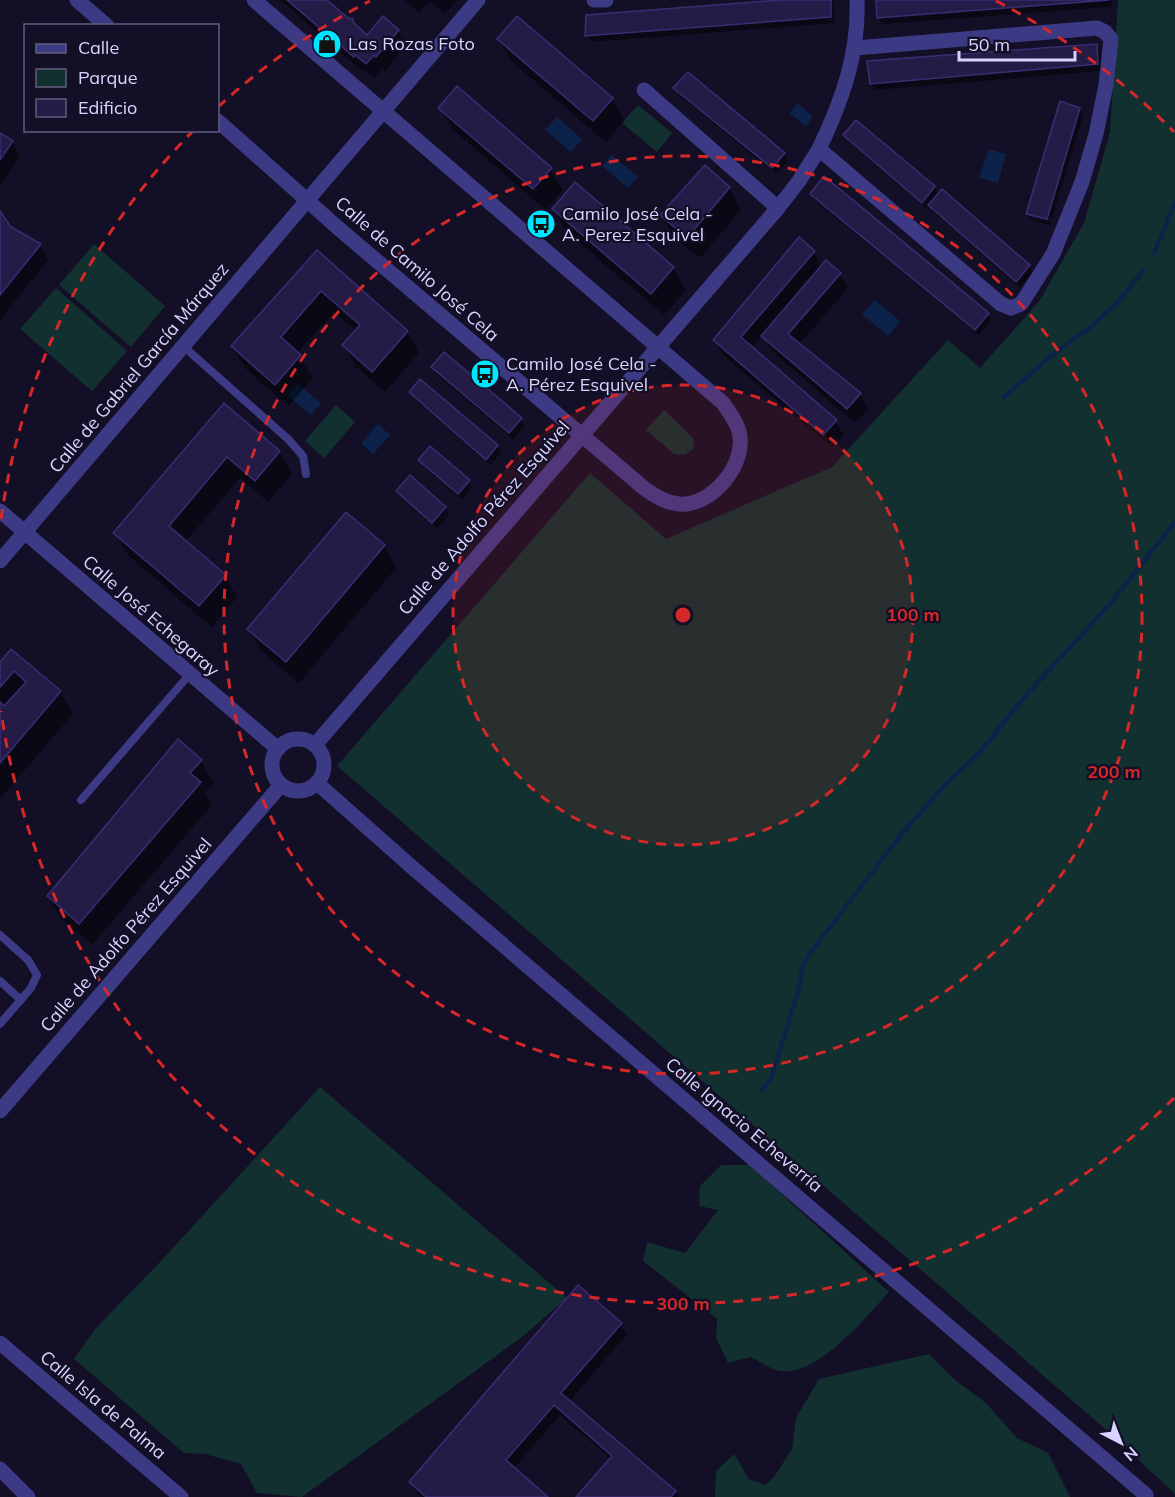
<svg xmlns="http://www.w3.org/2000/svg" width="1175" height="1497" font-family="Mulish,sans-serif">
  <rect width="100%" height="100%" fill="#130f26"/>
  <g fill="#12302f">
    <polygon points="1118,0 1175,0 1175,1494 1110,1433 337,766 590,473 666,539 832,467 948,340 980,368 1040,300 1084,223 1110,132"/>
    <polygon points="638,105 672,133 657,152 622,123"/>
    <polygon points="94,244 165,306 131,347 59,285"/>
    <polygon points="56,288 127,351 92,391 20,329"/>
    <polygon points="336,405 355,422 324,458 305,441"/>
    <polygon points="664,410 692,437 694,442 693,449 685,455 674,454 646,430"/>
    <polygon points="320,1087 567,1298 522,1337 302,1497 257,1493 241,1464 205,1454 184,1453 74,1359 95,1329 162,1260"/>
    <path d="M721 1165H750L889 1292C866 1317 814 1382 776 1370 767 1367 759 1361 751 1357L728 1363 716 1338 717 1319 643 1261 647 1242 685 1253 718 1210 699 1206 700 1186Z"/>
    <polygon points="929,1354 955,1380 986,1403 1017,1438 1048,1453 1070,1497 715,1497 716,1471 734,1454 749,1479 765,1485 774,1477 792,1449 796,1418 819,1379"/>
  </g>
  <g fill="#0c2248">
    <polygon points="798,103 813,117 806,126 789,113"/>
    <polygon points="557,117 582,139 571,152 545,130"/>
    <polygon points="989,149 1006,154 998,183 979,178"/>
    <polygon points="612,155 638,177 628,188 602,166"/>
    <polygon points="875,300 900,321 888,336 862,314"/>
    <polygon points="297,383 321,403 311,415 287,395"/>
    <polygon points="378,424 390,435 373,454 361,443"/>
  </g>
  <g fill="#0007">
    <polygon points="280,0 325,0 347,19 352,20 356,27 367,37 398,31 406,45 385,71 383,68 374,78 364,69 362,71"/>
    <polygon points="404,0 457,0 445,14 430,1 419,13"/>
    <polygon points="800,0 832,0 834,4 834,23 591,42 587,35"/>
    <polygon points="878,0 1111,0 1112,7 882,24 878,17"/>
    <polygon points="499,39 612,99 624,121 606,142 511,61"/>
    <polygon points="1096,45 1100,52 1101,71 875,90 871,83"/>
    <polygon points="675,88 784,154 788,161 776,174 679,95"/>
    <polygon points="440,108 550,169 563,190 546,210 452,129"/>
    <polygon points="1079,109 1083,116 1052,219 1030,213 1030,217 1051,222 1050,225 1031,220 1027,214"/>
    <polygon points="0,134 12,142 20,157 0,186"/>
    <polygon points="845,135 934,187 939,196 1029,266 1033,273 1020,288 934,212 930,204 926,208 849,142"/>
    <polygon points="575,184 673,268 686,290 664,315 566,231 553,209"/>
    <polygon points="729,188 741,210 700,258 674,237 662,215"/>
    <polygon points="812,194 987,314 991,321 979,335 816,201"/>
    <polygon points="0,213 10,228 40,245 48,260 0,320"/>
    <polygon points="317,252 407,332 419,353 385,392 356,367 344,345 356,331 334,312 297,353 313,378 288,406 245,368 232,346"/>
    <polygon points="814,252 822,267 839,274 848,288 799,345 860,394 868,409 855,423 772,351 763,335 751,348 835,421 844,435 832,448 723,355 714,340"/>
    <polygon points="432,367 521,419 525,426 513,439 436,374"/>
    <polygon points="411,393 497,446 501,453 490,465 415,399"/>
    <polygon points="224,405 279,452 292,474 268,502 240,478 185,542 225,576 237,597 212,627 128,555 115,533"/>
    <polygon points="420,460 468,481 472,488 462,500 424,467"/>
    <polygon points="398,491 445,508 449,515 437,528 402,497"/>
    <polygon points="384,546 396,568 299,683 261,651 249,629"/>
    <polygon points="12,651 60,692 73,714 0,799 0,665"/>
    <polygon points="201,761 213,783 205,792 212,805 92,945 61,918 48,897"/>
    <polygon points="620,1324 627,1334 569,1402 675,1492 678,1497 578,1497 611,1459 560,1415 513,1469 546,1497 422,1497 417,1493 411,1483"/>
  </g>
  <g fill="none" stroke-linecap="round" stroke-linejoin="round">
    <g stroke="#0c2248" stroke-width="4.5">
      <polyline points="1154,253 1175,203"/>
      <polyline points="1004,397 1052,355 1092,326 1119,301 1143,271"/>
      <polyline points="762,1090 771,1079 799,989 802,968 808,956 900,836 942,788 980,752 1028,693 1109,605 1175,522"/>
    </g>
  </g>
  <g fill="#241b47" stroke="#3b2d73" stroke-width="1.5">
    <polygon points="287,0 327,0 348,18 353,19 353,22 367,35 383,16 399,30 376,57 374,55 366,64 355,55 354,57"/>
    <polygon points="780,0 831,0 831,17 585,36 586,15"/>
    <polygon points="876,0 1109,0 877,18"/>
    <polygon points="517,16 613,98 593,121 497,39"/>
    <polygon points="1097,44 1098,64 870,84 867,61"/>
    <polygon points="688,72 785,153 772,168 673,88"/>
    <polygon points="457,86 552,168 533,189 438,108"/>
    <polygon points="1060,101 1080,108 1047,219 1026,214"/>
    <polygon points="856,120 935,186 922,203 843,135"/>
    <polygon points="0,133 13,141 0,160"/>
    <polygon points="705,165 730,187 687,238 660,215"/>
    <polygon points="824,176 989,313 975,330 810,194"/>
    <polygon points="575,182 674,267 651,294 552,209"/>
    <polygon points="942,189 1030,265 1016,282 928,205"/>
    <polygon points="0,211 11,227 41,244 0,295"/>
    <polygon points="799,237 815,251 741,337 837,420 823,435 713,340"/>
    <polygon points="317,250 408,331 372,372 342,345 360,325 321,291 281,337 301,355 275,385 231,346"/>
    <polygon points="826,260 841,273 788,334 861,393 847,409 761,336"/>
    <polygon points="444,352 522,418 509,433 431,367"/>
    <polygon points="420,379 498,445 486,460 409,392"/>
    <polygon points="224,403 280,451 255,481 227,457 169,526 226,575 199,606 113,533"/>
    <polygon points="430,446 470,480 458,494 418,460"/>
    <polygon points="410,475 446,507 432,523 396,491"/>
    <polygon points="346,512 385,545 286,662 247,629"/>
    <polygon points="11,649 61,691 0,763 0,702 4,706 26,682 14,671 0,687 0,662"/>
    <polygon points="178,739 202,760 190,773 201,782 79,924 47,896"/>
    <polygon points="578,1285 622,1323 561,1393 676,1491 671,1497 576,1497 612,1456 554,1405 506,1460 548,1497 426,1497 409,1482"/>
  </g>
  <g fill="none" stroke-linecap="round" stroke-linejoin="round">
    <g stroke="#3d3a85" stroke-width="8">
      <polyline points="183,346 288,439 303,456 306,474"/>
      <polyline points="81,800 189,675"/>
      <polyline points="0,935 28,960 37,975 31,988 0,1024"/>
      <polyline points="0,981 21,1000"/>
    </g>
    <g stroke="#3d3a85" stroke-width="15">
      <polyline points="77,0 107,26"/>
      <polyline points="594,0 606,0"/>
      <path d="M855 48 1097 28 1105 32 1111 39 1106 85 1096 134 1082 182 1053 254 1021 304 1011 308 1001 304 819 149C842 101 859 54 857 0"/>
      <polyline points="644,90 778,208"/>
      <path d="M218 121 337 227 645 489C656 496 666 503 679 504 712 507 748 463 739 431 736 421 729 412 723 403L254 0"/>
      <polyline points="0,511 278,749"/>
      <polyline points="0,561 478,0"/>
      <circle cx="298" cy="765" r="26"/>
      <polyline points="315,745 778,208 799,181 819,149"/>
      <polyline points="317,783 413,868 1146,1495"/>
      <polyline points="0,1111 281,785"/>
      <polyline points="0,1343 181,1497"/>
      <polyline points="0,1469 28,1497"/>
    </g>
  </g>
  <circle cx="683" cy="615" r="230" fill="#d62828" fill-opacity=".12"/>
  <g fill="none" stroke="#d62828" stroke-width="3" stroke-dasharray="10 8">
    <circle cx="683" cy="615" r="230"/>
    <circle cx="683" cy="615" r="459"/>
    <path d="M1174 1098A689 689 0 0 1 1 711M1 519A689 689 0 0 1 192 132M218 107A689 689 0 0 1 370 1M996 1A689 689 0 0 1 1174 132"/>
  </g>
  <defs>
    <g id="shop-disc" transform="scale(1.5)"><circle r="9.5" fill="#00e5ff" stroke="#130f26"/><path d="M-5-2.5h2.3a2.7 3.5 0 0 1 5.4 0H5L5.5 6h-11ZM-1.5-2.5h3a1.5 2.3 0 0 0-3 0Z" fill="#111"/></g>
    <g id="bus-disc" transform="scale(1.5)"><circle r="9.5" fill="#00e5ff" stroke="#130f26"/><path d="M-5-6H5V4H4V6H2V4H-2V6H-4V4H-5ZM-3.5-4V0h7V-4ZM-3.5 1.2v1.5H-2V1.2ZM2 1.2v1.5H3.5V1.2Z" fill="#111"/></g>
  </defs>
  <g fill-rule="evenodd">
    <use href="#shop-disc" x="327" y="44"/>
    <use href="#bus-disc" x="541" y="224"/>
    <use href="#bus-disc" x="485" y="374"/>
  </g>
  <g text-anchor="middle" stroke-width="4.5" stroke-linejoin="round" paint-order="stroke">
    <g font-size="18" fill="#d9d4ff" stroke="#130f26" text-anchor="start">
      <text x="348" y="50">Las Rozas Foto</text>
      <text x="562" y="220">Camilo José Cela -<tspan x="562" dy="21">A. Perez Esquivel</tspan></text>
      <text x="506" y="370">Camilo José Cela -<tspan x="506" dy="21">A. Pérez Esquivel</tspan></text>
    </g>
    <g font-size="18" fill="#d9d4ff" stroke="#130f26">
      <text transform="translate(417 269) rotate(41)" y="6">Calle de Camilo José Cela</text>
      <text transform="translate(139 368) rotate(-50)" y="6">Calle de Gabriel García Márquez</text>
      <text transform="translate(484 518) rotate(-49)" y="6">Calle de Adolfo Pérez Esquivel</text>
      <text transform="translate(151 616) rotate(41)" y="6">Calle José Echegaray</text>
      <text transform="translate(126 935) rotate(-49)" y="6">Calle de Adolfo Pérez Esquivel</text>
      <text transform="translate(744 1125) rotate(40)" y="6">Calle Ignacio Echeverría</text>
      <text transform="translate(103 1405) rotate(40)" y="6">Calle Isla de Palma</text>
    </g>
  </g>
  <circle cx="683" cy="615" r="9" fill="#d62828" stroke="#130f26" stroke-width="3"/>
  <g font-size="18" text-anchor="middle" font-weight="bold" fill="#d62828" stroke="#130f26" stroke-width="4.5" stroke-linejoin="round" paint-order="stroke">
    <text x="913" y="621">100 m</text>
    <text x="1114" y="778">200 m</text>
    <text x="683" y="1310">300 m</text>
  </g>
  <rect x="24" y="24" width="195" height="108" fill="#130f26" stroke="#625e7d" stroke-width="1.5"/>
  <rect x="36" y="44" width="30" height="9" fill="#3d3a85" stroke="#625e7d" stroke-width="1.5"/>
  <text x="78" y="54" font-size="18" fill="#d9d4ff">Calle</text>
  <rect x="36" y="69" width="30" height="18" fill="#12302f" stroke="#625e7d" stroke-width="1.5"/>
  <text x="78" y="84" font-size="18" fill="#d9d4ff">Parque</text>
  <rect x="36" y="99" width="30" height="18" fill="#241b47" stroke="#625e7d" stroke-width="1.5"/>
  <text x="78" y="114" font-size="18" fill="#d9d4ff">Edificio</text>
  <g transform="translate(1121 1443) rotate(138)" stroke="#130f26" stroke-width="4.5" paint-order="stroke">
  <path d="M0-4.5L10 22L0 15L-10 22Z" fill="#d9d4ff"/>
  <text y="-9" font-size="16" font-weight="bold" text-anchor="middle" fill="#d9d4ff">N</text>
  </g>
  <path d="M959 51v9h116v-9" fill="none" stroke="#d9d4ff" stroke-width="3"/>
  <text x="968" y="51" font-size="18" fill="#d9d4ff" stroke="#130f26" stroke-width="4.5" paint-order="stroke">50 m</text>
</svg>
